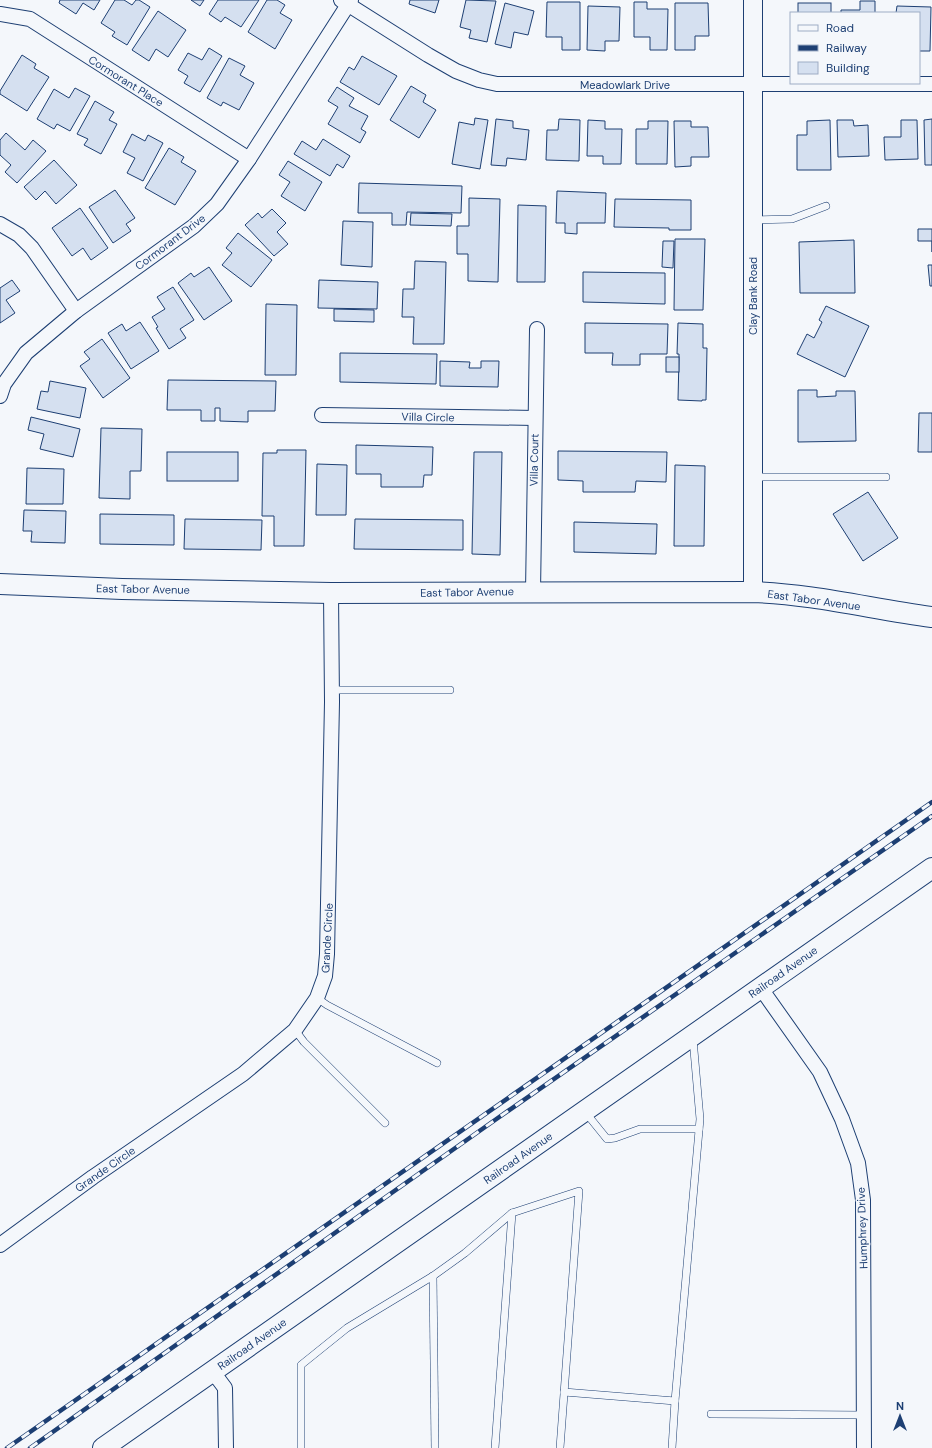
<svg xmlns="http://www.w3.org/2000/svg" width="932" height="1448" font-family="'DM Sans',sans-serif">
  <rect width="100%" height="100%" fill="#f4f7fb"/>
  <g fill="#d5e0f0" stroke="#1d3f73">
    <polygon points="60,0 100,0 94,10 83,3 76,14 59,3"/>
    <polygon points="115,0 124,0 132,5 136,0 139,0 150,7 127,45 112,36 115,32 101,23"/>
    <polygon points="191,0 204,0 200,6"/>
    <polygon points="218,0 259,0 241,27 225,17 221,22 209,14"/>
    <polygon points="267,0 277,0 285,5 280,13 292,20 275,49 248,32"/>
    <polygon points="410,0 439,0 435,13 409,4"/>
    <polygon points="466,0 496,1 487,42 469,38 471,30 460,27"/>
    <polygon points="860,1 875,1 875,13 841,13 841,10 860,10"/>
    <polygon points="547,2 580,2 580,50 562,50 562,37 546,37"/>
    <polygon points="634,2 647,2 647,9 668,9 667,50 650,50 650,37 634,37"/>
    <polygon points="505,3 534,11 528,35 514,32 511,48 495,44"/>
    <polygon points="675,3 708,3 709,36 695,36 695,50 675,50"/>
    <rect x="798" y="3" width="33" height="10"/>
    <polygon points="588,6 620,7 619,41 605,41 605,51 587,50"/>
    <polygon points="897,6 931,7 930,51 919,51 919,13 896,13"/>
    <polygon points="158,11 186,30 168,57 156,49 149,61 132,50"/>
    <polygon points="209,48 222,56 200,92 184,83 188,76 178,70 188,53 202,60"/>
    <polygon points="22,55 36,64 34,68 49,77 27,111 0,94 0,91"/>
    <polygon points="362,56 397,76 379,105 340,82 349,67 354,70"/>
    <polygon points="229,58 245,66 240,75 254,83 239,110 223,102 221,106 207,98"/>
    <polygon points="411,86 426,95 423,102 436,110 419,138 390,120"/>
    <polygon points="337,87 354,98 349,106 368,116 361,129 366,132 360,143 328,124 338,107 328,101"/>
    <polygon points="75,88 90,96 70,131 57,124 54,129 37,119 54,89 69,98"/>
    <polygon points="95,101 114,112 109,120 117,124 101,154 84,145 88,139 77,134"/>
    <polygon points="475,118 488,120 480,169 452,164 459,122 474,125"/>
    <polygon points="496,119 513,121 513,128 529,130 526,160 507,158 506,166 491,165"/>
    <polygon points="559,119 580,120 579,161 546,160 547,130 558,130"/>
    <polygon points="932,119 932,165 925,165 924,120"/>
    <polygon points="588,120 605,121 605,129 622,129 621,164 603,164 603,156 587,156"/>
    <polygon points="830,120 831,170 797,170 797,135 807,135 807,121"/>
    <polygon points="837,120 853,120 854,126 868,125 869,156 838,157"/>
    <polygon points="901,120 917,120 918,159 885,160 884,137 901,137"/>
    <polygon points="648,121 668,121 667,164 636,164 636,129 648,129"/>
    <polygon points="674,121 691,121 691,127 708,127 709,157 691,157 691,166 675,167"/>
    <polygon points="6,133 25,150 33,140 46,151 17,183 5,172 11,165 0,155 0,140"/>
    <polygon points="132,134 145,141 148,135 163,143 143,181 127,173 135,158 123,152"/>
    <polygon points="323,139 350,156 343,168 337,164 330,176 294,154 302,141 316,150"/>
    <polygon points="169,148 184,157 181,162 196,171 175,205 145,188"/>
    <polygon points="54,160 77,185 56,204 45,191 36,200 24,187"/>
    <polygon points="288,161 322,182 305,211 281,196 290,182 279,175"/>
    <polygon points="359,183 462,186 461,213 407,212 406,225 392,225 392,213 358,213"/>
    <polygon points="115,190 135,218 126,224 131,231 113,243 89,207"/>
    <polygon points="557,191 606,193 605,223 577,223 577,234 565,233 565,223 556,223"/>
    <polygon points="469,198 500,199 498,282 468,281 468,254 457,254 457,226 469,226"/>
    <polygon points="615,199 691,200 691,230 669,230 669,228 614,227"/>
    <polygon points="518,205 546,206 545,282 517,282"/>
    <polygon points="80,208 108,248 91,260 83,248 72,256 52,228"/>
    <polygon points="272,209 286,223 277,232 288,244 274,256 245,225 258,213 262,218"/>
    <polygon points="411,213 452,214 451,226 410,225"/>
    <polygon points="343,221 373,222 372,267 341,265"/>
    <polygon points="918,229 932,229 932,252 932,241 918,241"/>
    <polygon points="238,233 272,260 251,287 222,265 232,253 226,248"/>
    <polygon points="675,239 705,239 703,310 674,310"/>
    <polygon points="854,240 855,293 800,293 799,242"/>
    <polygon points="663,241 674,241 673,268 662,267"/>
    <polygon points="415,261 446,262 444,344 413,344 414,317 402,317 403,289 414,289"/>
    <polygon points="928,265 932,265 932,286 930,286"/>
    <polygon points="209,267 232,301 204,320 178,283 191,273 194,277"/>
    <polygon points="583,272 665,273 665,304 583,302"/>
    <polygon points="12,280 20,291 6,300 15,313 0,323 0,288"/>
    <polygon points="319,280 378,282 377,309 318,308"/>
    <polygon points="173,287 194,320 180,329 186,338 169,349 156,328 158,327 152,317 165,309 157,297"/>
    <polygon points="266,304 297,305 296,375 265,375"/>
    <polygon points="826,306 869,326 845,377 797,354 807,334 814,338 822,322 819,320"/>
    <polygon points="334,309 374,310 374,322 334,321"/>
    <polygon points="140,322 159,351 131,369 108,333 122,324 126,331"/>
    <polygon points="585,323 668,324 667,354 640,354 640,365 612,365 613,353 585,353"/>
    <polygon points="678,323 703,324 703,348 707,348 706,400 702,400 702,401 678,400 679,357 679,354 677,354"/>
    <polygon points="102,339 130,378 103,398 80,366 90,359 84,352"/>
    <polygon points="340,353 437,354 436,384 340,382"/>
    <rect x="666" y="357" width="13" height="15"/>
    <polygon points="440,361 470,362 469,368 481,368 481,361 499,361 498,387 440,386"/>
    <polygon points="168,380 276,381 275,411 248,411 248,422 220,421 220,408 215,408 215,421 201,421 201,410 167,410"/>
    <polygon points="50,381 86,388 80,418 37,409 41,391 48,392"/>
    <polygon points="798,390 817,390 817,397 836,396 836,391 855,391 856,441 798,442"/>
    <polygon points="919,413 932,413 932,452 918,452"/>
    <polygon points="31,417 80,429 73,457 40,449 44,434 28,430"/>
    <polygon points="101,428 142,429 141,471 130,471 130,499 99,498"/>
    <polygon points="356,445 433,447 432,475 424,475 423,487 381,487 381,474 356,474"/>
    <polygon points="277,450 306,450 304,546 274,546 274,516 262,516 263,453 277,453"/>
    <polygon points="558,451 667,452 666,482 636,481 635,492 583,492 583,481 558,480"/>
    <rect x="167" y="452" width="71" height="29"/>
    <polygon points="474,452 502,452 500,555 472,554"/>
    <polygon points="317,464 347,465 346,515 316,515"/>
    <polygon points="675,465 705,466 704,546 674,546"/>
    <polygon points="27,468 64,469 63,504 26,504"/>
    <polygon points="868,492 898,538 863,561 833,514"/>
    <polygon points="24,510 66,511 65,543 31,542 32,531 23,531"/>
    <polygon points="100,514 174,515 174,545 100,544"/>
    <polygon points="185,519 262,520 261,550 184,549"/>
    <polygon points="355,519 463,520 463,550 354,549"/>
    <polygon points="574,522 657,524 656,554 574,552"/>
  </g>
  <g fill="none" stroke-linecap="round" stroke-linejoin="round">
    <g stroke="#1d3f73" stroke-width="8">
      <g id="service">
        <polyline points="754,220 792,219 826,206"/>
        <polyline points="754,477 886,477"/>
        <polyline points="332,690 450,690"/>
        <polyline points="317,998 327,1005 437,1063"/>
        <polyline points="295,1030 304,1042 385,1123"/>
        <polyline points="586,1113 607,1139 615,1138 640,1129 699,1129"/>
        <polyline points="433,1276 435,1448"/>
        <polyline points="564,1392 675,1401 700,1119 693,1039"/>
        <polyline points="711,1414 864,1415"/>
        <polyline points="301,1448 301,1365 347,1328 433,1276 465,1253 512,1213"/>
        <polyline points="495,1448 512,1213 579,1191 560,1448"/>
        <polyline points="672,1448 675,1401"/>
      </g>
    </g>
    <g stroke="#1d3f73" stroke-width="16">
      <g id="minor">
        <polyline points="341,0 428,55 456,71 479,80 497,84 932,84"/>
        <polyline points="0,14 30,19 249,159"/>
        <polyline points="0,224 19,235 32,248 76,311"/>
        <polyline points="0,396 4,384 26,353 76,311 194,226 217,204 249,159 351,0"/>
        <polyline points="322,415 535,418"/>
        <polyline points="533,592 537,329"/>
        <polyline points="760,987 820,1072 842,1119 858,1163 863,1200 864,1448"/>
        <polyline points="0,1245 93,1177 243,1074 295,1030 317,998 325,976 327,954 332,702 331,593"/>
        <polyline points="213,1372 225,1388 226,1448"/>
      </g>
    </g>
    <g stroke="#1d3f73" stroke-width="20">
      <polyline id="tertiary" points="753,592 753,0"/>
    </g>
    <g stroke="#1d3f73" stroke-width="22">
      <g id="secondary">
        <path d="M0 584 122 589 331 593 753 592C813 594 872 609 932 617"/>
        <polyline points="103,1448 932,868"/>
      </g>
    </g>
    <use href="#service" stroke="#f4f7fb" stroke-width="7"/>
    <use href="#minor" stroke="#f4f7fb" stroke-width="14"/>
    <use href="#tertiary" stroke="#f4f7fb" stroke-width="18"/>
    <use href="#secondary" stroke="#f4f7fb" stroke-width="20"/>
    <g stroke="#1d3f73" stroke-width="4.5">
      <g id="rail">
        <polyline points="7,1448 932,802"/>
        <polyline points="30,1448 495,1120 932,816"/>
      </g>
    </g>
    <use href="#rail" stroke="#f4f7fb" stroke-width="3" stroke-dasharray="9" stroke-linecap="butt"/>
  </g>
  <g text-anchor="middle" stroke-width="3" stroke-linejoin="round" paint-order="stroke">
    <g font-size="11" fill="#1d3f73" stroke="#f4f7fb">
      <text transform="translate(126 81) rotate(32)" y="4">Cormorant Place</text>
      <text x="625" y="89">Meadowlark Drive</text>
      <text transform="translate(170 242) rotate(-37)" y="4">Cormorant Drive</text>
      <text transform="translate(753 296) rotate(-90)" y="4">Clay Bank Road</text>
      <text transform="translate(428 417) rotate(1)" y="4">Villa Circle</text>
      <text transform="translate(534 460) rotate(-89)" y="4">Villa Court</text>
      <text transform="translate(143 589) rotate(1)" y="4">East Tabor Avenue</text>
      <text transform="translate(467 592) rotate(-1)" y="4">East Tabor Avenue</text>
      <text transform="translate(814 600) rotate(8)" y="4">East Tabor Avenue</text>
      <text transform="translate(327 938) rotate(-87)" y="4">Grande Circle</text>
      <text transform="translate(783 972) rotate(-35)" y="4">Railroad Avenue</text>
      <text transform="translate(518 1158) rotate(-35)" y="4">Railroad Avenue</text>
      <text transform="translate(105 1169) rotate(-35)" y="4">Grande Circle</text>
      <text transform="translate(862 1228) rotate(-92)" y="4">Humphrey Drive</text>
      <text transform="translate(252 1344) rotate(-35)" y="4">Railroad Avenue</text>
    </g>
  </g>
  <rect x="790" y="12" width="130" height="72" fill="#f4f7fb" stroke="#9eadc5"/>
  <rect x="798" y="25" width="20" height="6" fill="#f4f7fb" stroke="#9eadc5"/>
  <text x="826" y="32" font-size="12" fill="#1d3f73">Road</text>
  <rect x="798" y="45" width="20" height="6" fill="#1d3f73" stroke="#9eadc5"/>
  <text x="826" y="52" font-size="12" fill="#1d3f73">Railway</text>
  <rect x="798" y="62" width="20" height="12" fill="#d5e0f0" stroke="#9eadc5"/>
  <text x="826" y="72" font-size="12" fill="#1d3f73">Building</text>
  <g transform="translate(900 1416)" stroke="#f4f7fb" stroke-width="3" paint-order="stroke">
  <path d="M0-3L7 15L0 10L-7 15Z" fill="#1d3f73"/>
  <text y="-6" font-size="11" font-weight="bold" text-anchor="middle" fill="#1d3f73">N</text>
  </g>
</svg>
